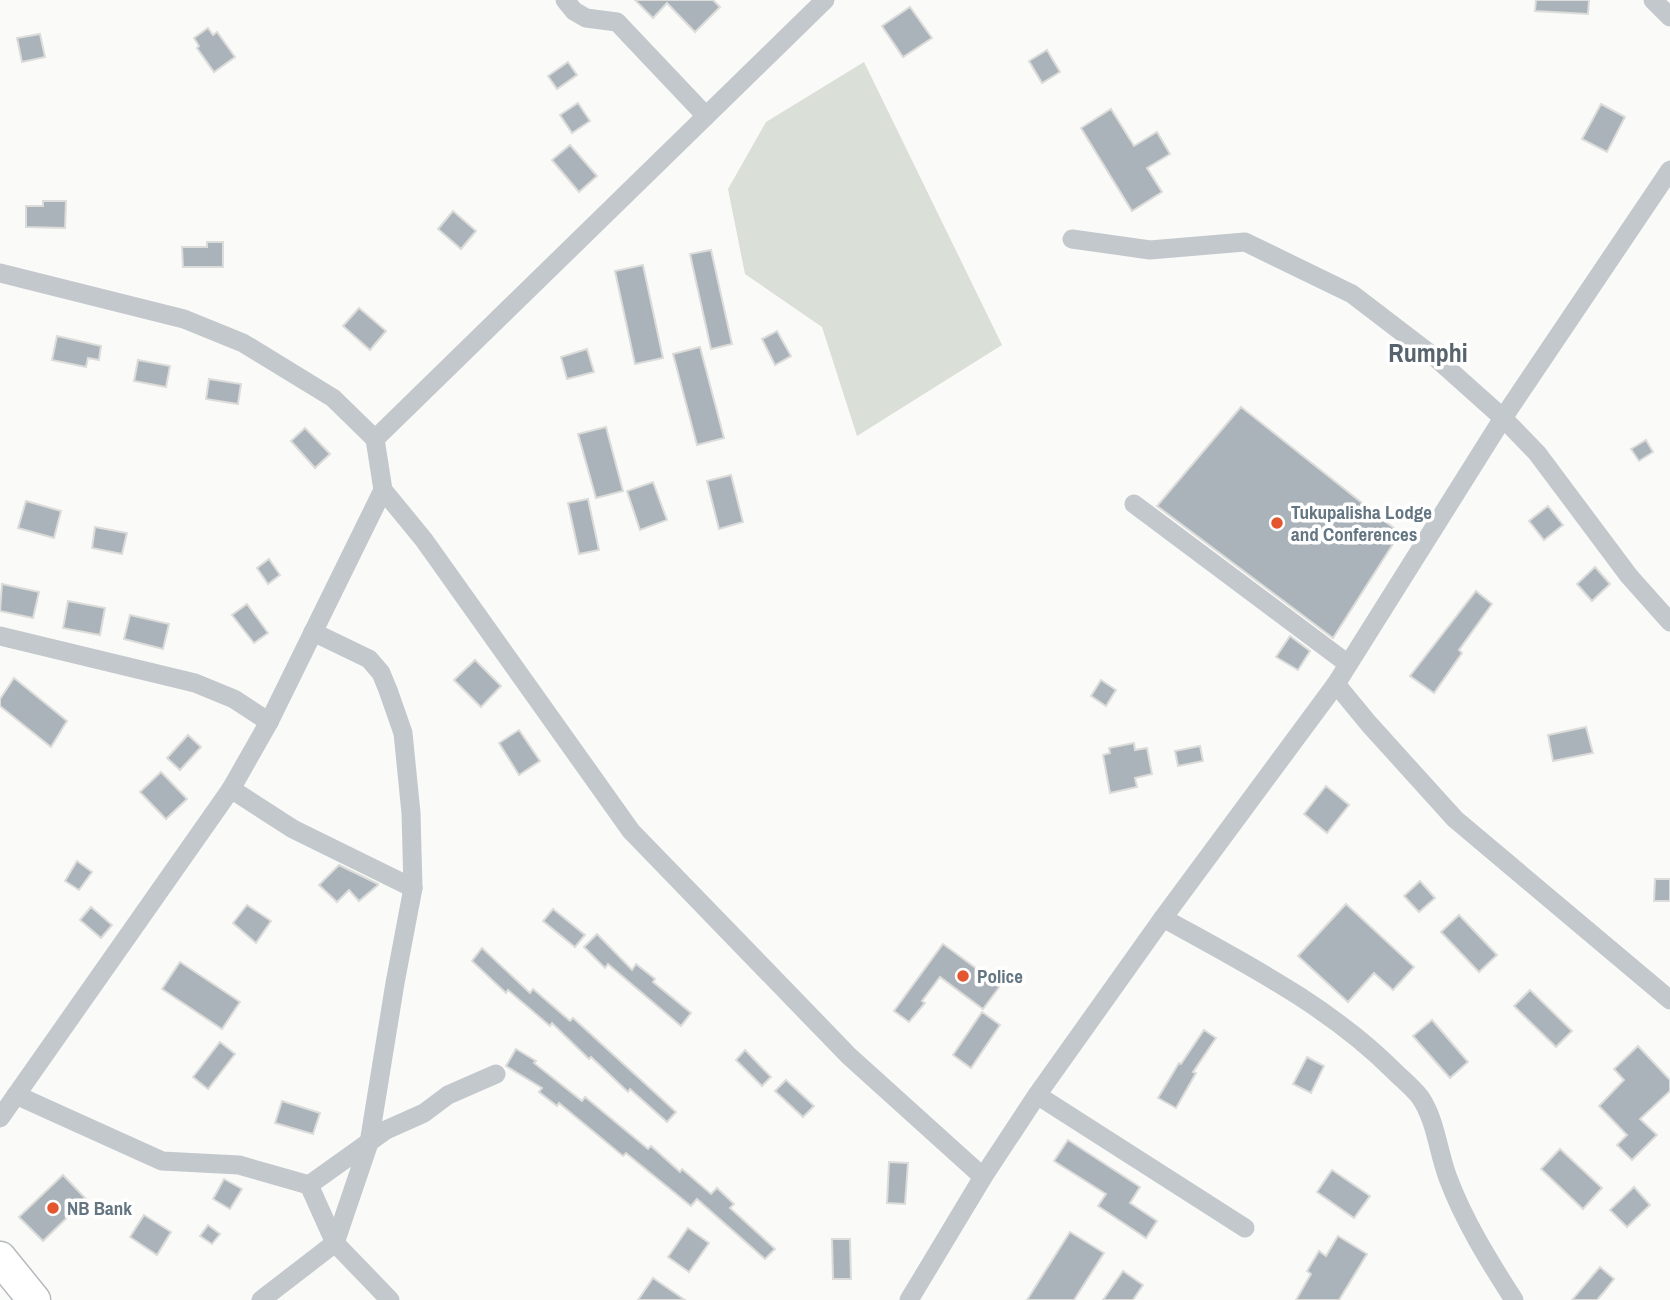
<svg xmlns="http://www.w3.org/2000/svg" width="1670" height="1300" font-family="'Archivo Narrow',sans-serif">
  <rect width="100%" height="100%" fill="#fafaf8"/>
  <polygon fill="#dadfd7" points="864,62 1002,345 857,436 822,327 745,274 728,189 766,122"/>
  <g fill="#aab3b9" stroke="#dcdcda" stroke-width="2">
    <polygon points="635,0 713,0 720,7 695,32 667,3 653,18"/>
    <polygon points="1536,0 1589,0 1588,14 1535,11"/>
    <polygon points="910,7 932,38 903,57 882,26"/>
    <polygon points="208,28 213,35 217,32 235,57 214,72 197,48 199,46 194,38"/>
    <polygon points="40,34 45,57 22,62 17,38"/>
    <polygon points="1047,50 1060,72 1042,83 1029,61"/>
    <polygon points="568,62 577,75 557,89 548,76"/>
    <polygon points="578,103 590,121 572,133 560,115"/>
    <polygon points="1601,104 1625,117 1607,152 1582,139"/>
    <polygon points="1111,109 1134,146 1157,132 1170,154 1147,168 1162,192 1132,211 1081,128"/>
    <polygon points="570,145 597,176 579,192 552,160"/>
    <polygon points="43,201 66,201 65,228 26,227 26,206 43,206"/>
    <polygon points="453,211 476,231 461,249 438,229"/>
    <polygon points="207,242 223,242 223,267 183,267 182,247 207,247"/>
    <polygon points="711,250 732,344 711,349 690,254"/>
    <polygon points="643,265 663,358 635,364 615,271"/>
    <polygon points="359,308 386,331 370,350 343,326"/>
    <polygon points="777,331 791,356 775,365 762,339"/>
    <polygon points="57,336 101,346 99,360 88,358 86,367 52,360"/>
    <polygon points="700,347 724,438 697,445 673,354"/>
    <polygon points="587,349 594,372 567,379 561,357"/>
    <polygon points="138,360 170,366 166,387 134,381"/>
    <polygon points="209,379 241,384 238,404 206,399"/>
    <polygon points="1241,407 1400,533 1333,638 1157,506"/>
    <polygon points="606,427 623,491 596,498 578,434"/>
    <polygon points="305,428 330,454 315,468 291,441"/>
    <polygon points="1646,440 1653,452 1639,461 1631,449"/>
    <polygon points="731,475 743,522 719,529 707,481"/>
    <polygon points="653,482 667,520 640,530 627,491"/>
    <polygon points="588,499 599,550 579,554 568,503"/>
    <polygon points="26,501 61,511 54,538 18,528"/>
    <polygon points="1548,506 1563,525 1544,540 1529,521"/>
    <polygon points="95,527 127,533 122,554 92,548"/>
    <polygon points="269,559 280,575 268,584 257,568"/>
    <polygon points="1595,567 1610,584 1592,601 1577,584"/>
    <polygon points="2,584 39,592 33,618 0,611"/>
    <polygon points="1476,591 1492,604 1459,650 1462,653 1434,693 1410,676"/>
    <polygon points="68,601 105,608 100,635 63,628"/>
    <polygon points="247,604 268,633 254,643 232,615"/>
    <polygon points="130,615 169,624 163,649 124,639"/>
    <polygon points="1290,636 1310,651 1298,670 1276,657"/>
    <polygon points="475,660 501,686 481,707 454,680"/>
    <polygon points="14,678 67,721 51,747 0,706 0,699"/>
    <polygon points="1101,680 1116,690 1106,706 1091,696"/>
    <polygon points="1586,727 1593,753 1553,761 1548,735"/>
    <polygon points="519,730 540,761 519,775 499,743"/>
    <polygon points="188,735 201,747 180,770 167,758"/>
    <polygon points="1134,743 1135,750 1147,748 1152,774 1135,778 1137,787 1110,793 1103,755 1110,753 1109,748"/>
    <polygon points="1200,746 1203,761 1178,766 1175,751"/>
    <polygon points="161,772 187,799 166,819 140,792"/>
    <polygon points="1326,786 1349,805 1327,833 1304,814"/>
    <polygon points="77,861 92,872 79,890 65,881"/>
    <polygon points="339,865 378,884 378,885 359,901 349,890 337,902 319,885"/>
    <polygon points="1655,879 1670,879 1670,901 1654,901"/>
    <polygon points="1420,881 1435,898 1419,912 1404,896"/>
    <polygon points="1346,904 1414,967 1393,990 1374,973 1348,1002 1298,956"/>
    <polygon points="247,905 271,921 256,943 233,923"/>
    <polygon points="91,907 112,925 101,938 80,920"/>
    <polygon points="553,909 585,935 575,947 543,921"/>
    <polygon points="1459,915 1497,955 1479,972 1441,932"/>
    <polygon points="597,934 632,970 636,964 655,979 653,982 691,1013 681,1026 608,964 605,968 584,947"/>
    <polygon points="943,944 1000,986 983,1009 940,977 922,1001 925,1003 909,1022 894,1011"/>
    <polygon points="482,948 530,993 533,989 570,1021 573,1018 676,1112 667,1122 630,1089 628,1092 591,1057 589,1059 552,1023 550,1026 508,990 506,993 472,961"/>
    <polygon points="180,962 240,1002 222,1029 162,989"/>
    <polygon points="1530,990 1572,1031 1556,1047 1514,1006"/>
    <polygon points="982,1012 1000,1025 971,1068 953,1055"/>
    <polygon points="1432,1020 1468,1062 1450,1078 1413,1036"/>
    <polygon points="1204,1030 1216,1038 1193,1072 1196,1073 1176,1108 1158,1098 1179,1063 1181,1064"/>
    <polygon points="220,1042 235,1054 208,1089 193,1077"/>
    <polygon points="1638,1046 1670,1080 1670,1091 1640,1119 1657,1135 1632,1160 1617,1145 1627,1135 1599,1106 1624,1080 1614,1069"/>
    <polygon points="516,1049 536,1061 534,1063 582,1101 585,1097 648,1149 651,1146 680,1172 682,1169 711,1194 717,1188 734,1204 730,1208 775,1249 765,1259 697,1199 691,1206 626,1153 623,1156 559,1103 557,1106 539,1092 542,1088 506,1066"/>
    <polygon points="745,1050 771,1077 762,1086 736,1060"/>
    <polygon points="1307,1057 1324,1066 1311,1093 1293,1084"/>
    <polygon points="786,1080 814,1106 803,1117 775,1091"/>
    <polygon points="282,1101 320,1113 313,1134 275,1123"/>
    <polygon points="1068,1140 1140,1187 1130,1203 1157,1221 1146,1238 1098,1206 1106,1194 1054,1161"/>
    <polygon points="1560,1149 1602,1188 1583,1209 1541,1169"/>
    <polygon points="889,1162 908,1163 905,1204 887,1203"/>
    <polygon points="1332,1170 1370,1196 1354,1218 1317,1192"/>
    <polygon points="63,1175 86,1199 43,1241 19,1217"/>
    <polygon points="224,1179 242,1189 230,1209 213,1199"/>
    <polygon points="1634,1187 1650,1205 1627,1227 1610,1210"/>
    <polygon points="144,1215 171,1232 157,1255 130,1237"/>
    <polygon points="208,1225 220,1234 212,1244 200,1236"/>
    <polygon points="688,1228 709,1243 689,1272 668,1257"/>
    <polygon points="1070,1232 1104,1253 1074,1300 1027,1300"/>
    <polygon points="1338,1236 1367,1254 1339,1300 1296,1300 1311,1274 1307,1271 1319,1251 1326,1256"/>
    <polygon points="832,1239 850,1239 851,1279 833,1279"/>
    <polygon points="1600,1267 1614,1279 1603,1293 1597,1300 1572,1300"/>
    <polygon points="1123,1271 1143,1285 1133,1300 1103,1300"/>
    <polygon points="653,1278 685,1300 638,1300"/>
  </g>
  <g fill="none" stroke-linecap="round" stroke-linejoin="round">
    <g stroke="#b5babe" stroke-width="35">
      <polyline id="primary" points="0,1258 34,1300"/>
    </g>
    <g stroke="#c3c8cc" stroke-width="19">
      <polyline points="565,0 574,11 586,18 617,22 706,116"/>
      <polyline points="1653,0 1670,17"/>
      <polyline points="1072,239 1150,250 1245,242 1352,294 1437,359 1503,418 1537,453 1629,576 1670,622"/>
      <polyline points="0,273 184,319 243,343 333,398 375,439 383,490 424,540 631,831 849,1056 983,1177"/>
      <polyline points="375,439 825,0"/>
      <polyline points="1134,504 1348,664"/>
      <polyline points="0,636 195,683 234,699 269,722"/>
      <polyline points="1336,684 1369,724 1455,819 1670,1000"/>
      <polyline points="231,789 293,829 413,888"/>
      <path d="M1163 918C1244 963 1328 1005 1394 1071 1402 1079 1413 1088 1420 1097 1436 1120 1438 1152 1448 1178 1464 1221 1489 1261 1514 1300"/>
      <polyline points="16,1095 162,1161 239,1165 309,1185 386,1130 424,1113 448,1095 496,1074"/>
      <polyline points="1037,1095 1245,1228"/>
      <polyline points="0,1118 231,789 269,722 383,490"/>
      <polyline points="309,1185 335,1243 390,1300"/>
      <polyline points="261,1300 335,1243 369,1143 395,983 413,888 411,813 403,733 388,690 381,673 369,659 313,632"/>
      <polyline points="909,1300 983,1177 1037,1095 1163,918 1336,684 1503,418 1670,170"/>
    </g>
    <use href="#primary" stroke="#fff" stroke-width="32"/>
  </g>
  <g fill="#e4572e" stroke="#fff" stroke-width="2.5">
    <circle cx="1277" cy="523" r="7"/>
    <circle cx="963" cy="976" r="7"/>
    <circle cx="53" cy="1208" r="7"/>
  </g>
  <g text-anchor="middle" stroke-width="7" stroke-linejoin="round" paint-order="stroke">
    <g font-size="19" font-weight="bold" fill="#657683" stroke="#fff" text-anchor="start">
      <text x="1291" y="519">Tukupalisha Lodge<tspan x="1291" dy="22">and Conferences</tspan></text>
      <text x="977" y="983">Police</text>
      <text x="67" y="1215">NB Bank</text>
    </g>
    <g font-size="26" font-weight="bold" fill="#57646e" stroke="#fff">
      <text x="1428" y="362">Rumphi</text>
    </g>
  </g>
</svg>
